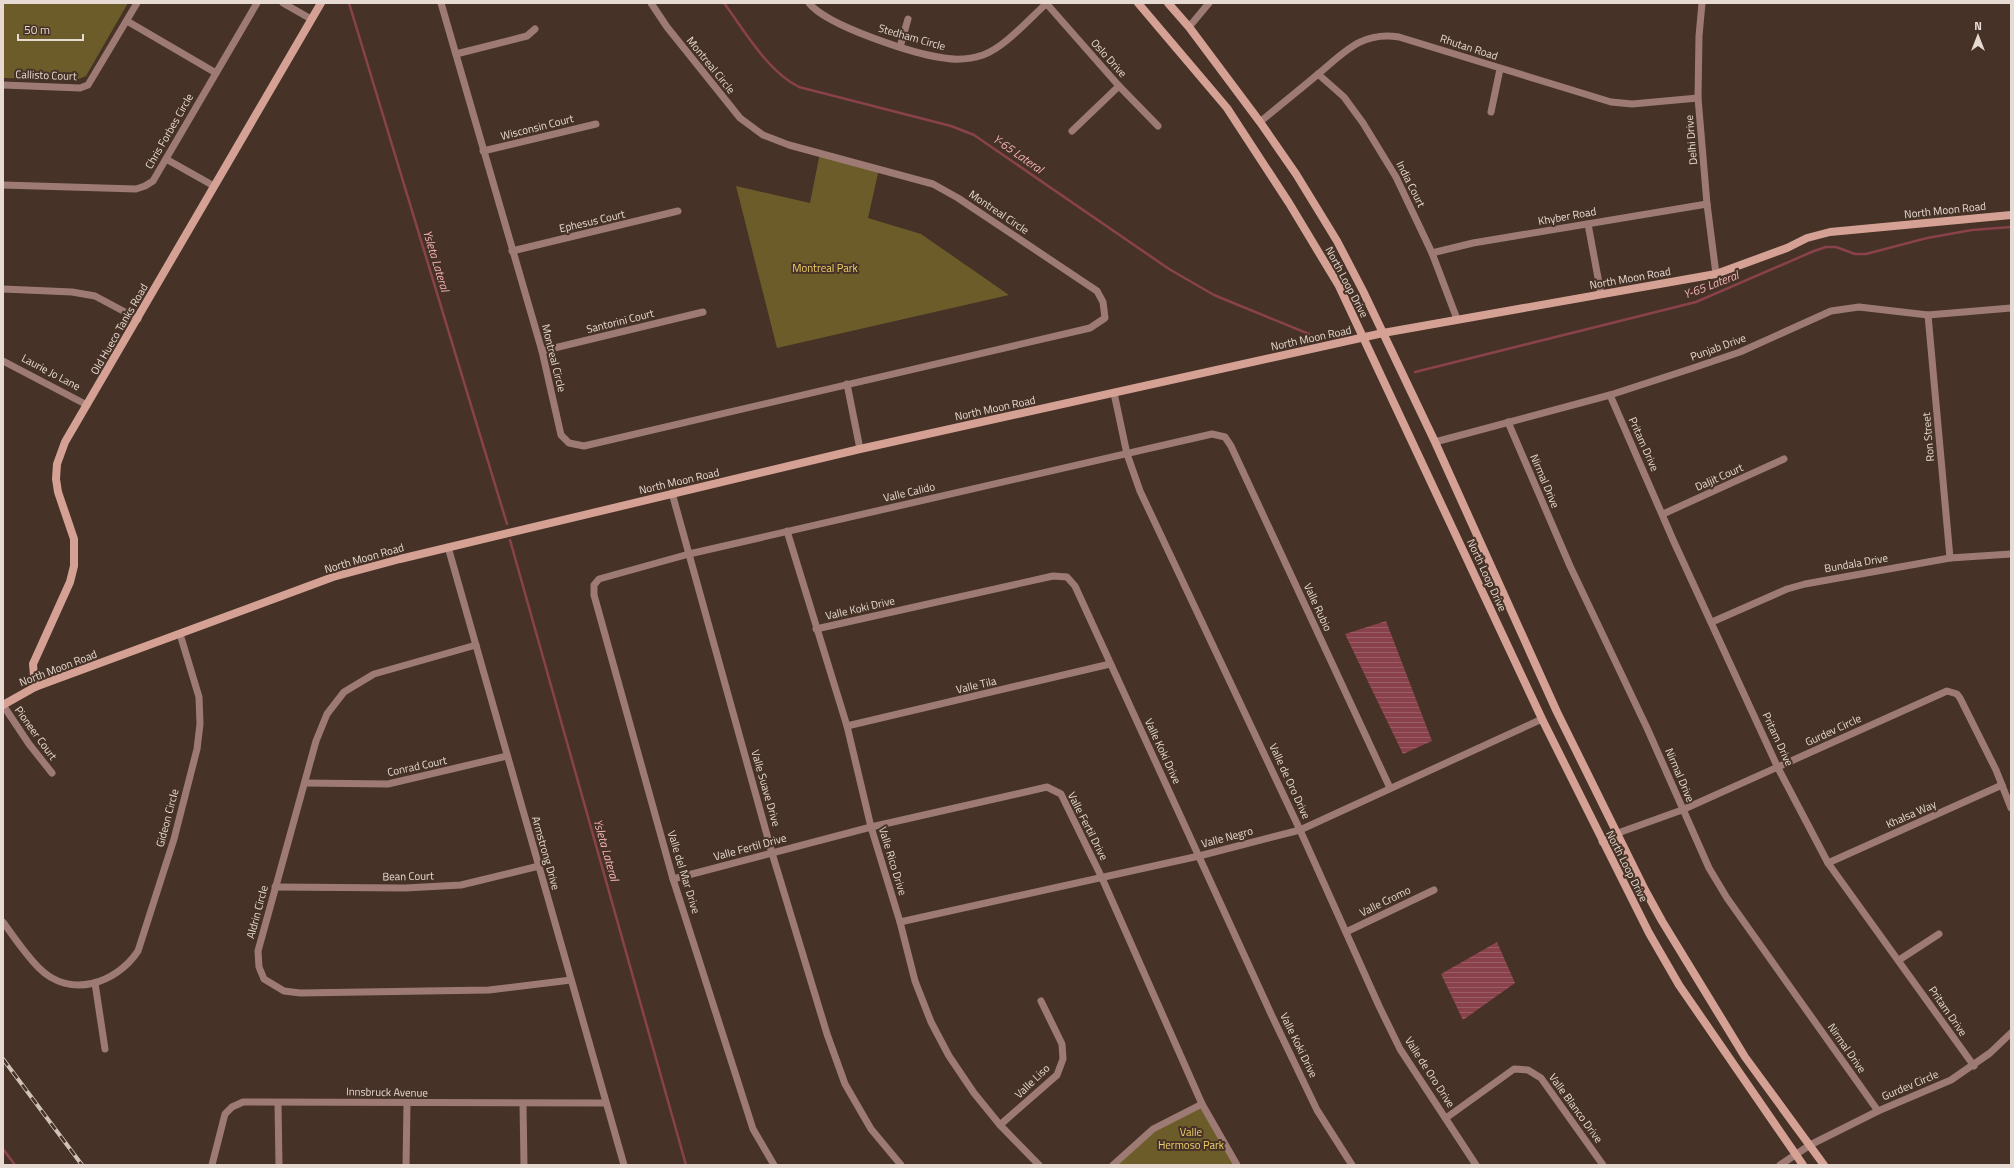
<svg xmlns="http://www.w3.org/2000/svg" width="2014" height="1168" font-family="'Titillium Web',sans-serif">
  <defs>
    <pattern id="water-rules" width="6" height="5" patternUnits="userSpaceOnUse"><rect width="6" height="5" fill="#89424b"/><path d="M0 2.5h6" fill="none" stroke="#9a5d64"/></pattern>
  </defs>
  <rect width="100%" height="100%" fill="#463226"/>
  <g fill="#6c5c29">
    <polygon points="3,3 128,3 86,76 76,80 3,78"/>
    <polygon points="820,153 879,169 868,218 921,234 1009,295 777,348 736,186 810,203"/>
    <polygon points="1202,1104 1237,1165 1113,1165 1153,1129"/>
  </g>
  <g fill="url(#water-rules)">
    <polygon points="1386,621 1432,741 1403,754 1345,634"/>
    <polygon points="1497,942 1515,983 1463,1020 1441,974"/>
  </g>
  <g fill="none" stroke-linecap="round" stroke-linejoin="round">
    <g stroke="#89424b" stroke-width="2.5">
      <polyline points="349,3 507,524"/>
      <path d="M724 3C745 31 767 71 799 87L951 126 974 135 1169 269 1214 295 1309 334"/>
      <polyline points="1415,372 1696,302 1814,251 1826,247 1836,247 1855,254 1866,254 1927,238 1972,230 2011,227"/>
      <polyline points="510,540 686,1165"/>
      <polyline points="3,1149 15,1165"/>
    </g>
    <g stroke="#9d7b74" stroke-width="7">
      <polyline points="283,3 311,19"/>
      <polyline points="441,3 542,351 561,435 569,443 584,446 1090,328 1105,318 1103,302 1097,291 958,198 933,184 789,145 763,135 740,118 667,27 651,3"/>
      <path d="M809 3C827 26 914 54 944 58 956 60 971 59 983 55 1005 47 1029 19 1047 3"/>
      <polyline points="1046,3 1119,86 1158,126"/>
      <polyline points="1702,3 1699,36 1698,98 1707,204 1716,274"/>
      <polyline points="127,21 216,73"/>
      <polyline points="1189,27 1209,3"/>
      <polyline points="900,47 908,19"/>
      <polyline points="456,54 527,36 535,29"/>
      <polyline points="1318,74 1344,97 1363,123 1396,177 1432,253 1457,319"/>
      <polyline points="3,85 80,88 88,85 137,3"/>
      <polyline points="1491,112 1500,69"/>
      <path d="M1260 122C1279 106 1298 91 1317 75 1344 53 1361 31 1399 37L1611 102 1632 104 1698 98"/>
      <polyline points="1072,131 1119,86"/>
      <polyline points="483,151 596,124"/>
      <polyline points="166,159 214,186"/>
      <polyline points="3,185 136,189 145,186 153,181 257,3"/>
      <polyline points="1588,224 1601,294"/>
      <polyline points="512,251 678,211"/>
      <polyline points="1432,253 1473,243 1707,204"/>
      <polyline points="3,289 72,292 95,296 138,319"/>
      <polyline points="1928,315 1950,558"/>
      <polyline points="542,351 703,312"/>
      <polyline points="3,361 87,405"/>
      <polyline points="847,384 860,449"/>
      <polyline points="1114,393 1127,454 1140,491 1300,830 1379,1006 1400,1049 1476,1165"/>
      <polyline points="1610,395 1674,542 1778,768 1828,863 1974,1066"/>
      <polyline points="1508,422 1570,566 1647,728 1709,868 1727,898 1878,1111"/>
      <polyline points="1435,442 1610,395 1693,368 1740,352 1831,311 1859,307 1928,315 2011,308"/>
      <polyline points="672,493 772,853 827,1034 845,1084 871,1129 901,1165"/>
      <polyline points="1663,514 1784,459"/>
      <polyline points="787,531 847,726 871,827 900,922 915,981 931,1022 949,1056 974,1093 1000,1125 1039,1165"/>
      <polyline points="448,547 624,1165"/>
      <polyline points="1712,622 1787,589 1805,584 1950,558 2011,554"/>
      <polyline points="816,629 1053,576 1067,577 1075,586 1272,1016 1317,1110 1352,1165"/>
      <polyline points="476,645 374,674 344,692 327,714 316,741 258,951 259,967 264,979 284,991 300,993 489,990 571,980"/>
      <polyline points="3,705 29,744 52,773"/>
      <polyline points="847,726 1110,664"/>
      <polyline points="305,783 388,784 507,756"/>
      <polyline points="1602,842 1618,833 1682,810 1947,691 1957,694 1960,698 1996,770 2011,808"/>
      <polyline points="1828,863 2002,785"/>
      <polyline points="673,879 871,827 1047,787 1061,794 1102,878 1202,1104 1237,1165"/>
      <polyline points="275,887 405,888 461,885 539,866"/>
      <path d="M3 922C14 937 25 954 39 968 70 999 116 984 138 951L174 839 197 749 200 724 199 697 180 634"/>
      <polyline points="900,922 1199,856 1300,830 1542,719"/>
      <polyline points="1346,932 1434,890"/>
      <polyline points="1899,960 1939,934"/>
      <polyline points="95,983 105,1049"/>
      <polyline points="278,1103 279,1165"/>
      <polyline points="523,1104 524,1165"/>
      <polyline points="1446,1118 1514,1069 1528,1070 1541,1078 1603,1165"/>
      <polyline points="1000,1125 1057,1075 1063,1059 1062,1044 1041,1001"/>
      <polyline points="212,1165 225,1114 232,1107 243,1102 606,1103"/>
      <polyline points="406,1165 407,1104"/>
      <polyline points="774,1165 753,1129 673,879 594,595 594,585 599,579 689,554 1212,434 1225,437 1231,446 1390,788"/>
      <polyline points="1113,1165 1153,1129 1202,1104"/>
      <polyline points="1780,1165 1810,1145 1878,1111 1951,1080 1990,1053 2011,1033"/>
    </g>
    <g stroke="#d6a195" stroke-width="8">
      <polyline points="1138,3 1227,108 1289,203 1339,286 1542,719 1649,933 1679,985 1803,1165"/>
      <polyline points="1168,3 1189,27 1260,122 1296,174 1337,241 1363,291 1435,442 1557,712 1645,890 1662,921 1745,1057 1824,1165"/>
      <polyline points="35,687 33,664 70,582 74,566 74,539 58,492 56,479 57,464 65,442 321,3"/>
      <polyline points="3,705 35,687 333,577 400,559 860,449 1383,333 1716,274 1787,248 1807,238 1830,232 2011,215"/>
    </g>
    <g stroke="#d0c2b9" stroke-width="4">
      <polyline id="rail" points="3,1059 82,1165"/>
    </g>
    <use href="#rail" stroke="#463226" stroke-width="2.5" stroke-dasharray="8" stroke-linecap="butt"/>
  </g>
  <g text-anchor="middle" stroke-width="4" stroke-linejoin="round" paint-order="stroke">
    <g font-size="11" fill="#e7dad2" stroke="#463226">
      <text transform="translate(912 37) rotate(16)" y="4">Stedham Circle</text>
      <text transform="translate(1469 47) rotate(18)" y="4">Rhutan Road</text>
      <text transform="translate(1109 58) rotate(48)" y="4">Oslo Drive</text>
      <text transform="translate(711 65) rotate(51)" y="4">Montreal Circle</text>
      <text transform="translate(46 75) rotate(2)" y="4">Callisto Court</text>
      <text transform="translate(537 127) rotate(-14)" y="4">Wisconsin Court</text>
      <text transform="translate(169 131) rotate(-60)" y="4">Chris Forbes Circle</text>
      <text transform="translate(1691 140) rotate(-95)" y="4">Delhi Drive</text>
      <text transform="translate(1411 184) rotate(63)" y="4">India Court</text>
      <text transform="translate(1945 210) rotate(-6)" y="4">North Moon Road</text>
      <text transform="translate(999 212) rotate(34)" y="4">Montreal Circle</text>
      <text transform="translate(1567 216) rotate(-10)" y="4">Khyber Road</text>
      <text transform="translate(592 221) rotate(-13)" y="4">Ephesus Court</text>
      <text transform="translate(1630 278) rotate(-10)" y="4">North Moon Road</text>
      <text transform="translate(1347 282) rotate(62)" y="4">North Loop Drive</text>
      <text transform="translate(620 321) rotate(-14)" y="4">Santorini Court</text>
      <text transform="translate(119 329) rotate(-60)" y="4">Old Hueco Tanks Road</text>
      <text transform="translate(1311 338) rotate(-12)" y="4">North Moon Road</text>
      <text transform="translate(1718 347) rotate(-20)" y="4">Punjab Drive</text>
      <text transform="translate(554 358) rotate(76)" y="4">Montreal Circle</text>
      <text transform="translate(51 372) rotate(28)" y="4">Laurie Jo Lane</text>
      <text transform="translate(995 408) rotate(-12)" y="4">North Moon Road</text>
      <text transform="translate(1928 437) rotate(-95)" y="4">Ron Street</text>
      <text transform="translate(1644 444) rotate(66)" y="4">Pritam Drive</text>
      <text transform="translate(1719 477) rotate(-24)" y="4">Daljit Court</text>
      <text transform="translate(679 481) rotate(-13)" y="4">North Moon Road</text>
      <text transform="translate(1545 481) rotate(67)" y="4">Nirmal Drive</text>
      <text transform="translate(909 492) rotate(-13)" y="4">Valle Calido</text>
      <text transform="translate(364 558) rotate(-16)" y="4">North Moon Road</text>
      <text transform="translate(1856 563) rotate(-10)" y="4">Bundala Drive</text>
      <text transform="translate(1487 575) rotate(65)" y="4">North Loop Drive</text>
      <text transform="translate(1318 607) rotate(65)" y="4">Valle Rubio</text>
      <text transform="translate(860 608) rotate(-13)" y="4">Valle Koki Drive</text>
      <text transform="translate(58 668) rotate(-21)" y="4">North Moon Road</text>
      <text transform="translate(976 685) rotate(-13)" y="4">Valle Tila</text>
      <text transform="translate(1833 730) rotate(-25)" y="4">Gurdev Circle</text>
      <text transform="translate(36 733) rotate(54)" y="4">Pioneer Court</text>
      <text transform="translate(1778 739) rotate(65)" y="4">Pritam Drive</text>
      <text transform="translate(1163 751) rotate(65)" y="4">Valle Koki Drive</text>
      <text transform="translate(417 766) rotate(-12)" y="4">Conrad Court</text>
      <text transform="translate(1680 775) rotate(67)" y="4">Nirmal Drive</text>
      <text transform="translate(1290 781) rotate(65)" y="4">Valle de Oro Drive</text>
      <text transform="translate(766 788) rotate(74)" y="4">Valle Suave Drive</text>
      <text transform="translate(1911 814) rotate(-24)" y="4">Khalsa Way</text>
      <text transform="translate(167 818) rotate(-75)" y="4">Gideon Circle</text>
      <text transform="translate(1088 826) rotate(63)" y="4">Valle Fertil Drive</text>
      <text transform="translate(1227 837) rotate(-15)" y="4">Valle Negro</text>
      <text transform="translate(750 847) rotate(-15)" y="4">Valle Fertil Drive</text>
      <text transform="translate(546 853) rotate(74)" y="4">Armstrong Drive</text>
      <text transform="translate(893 861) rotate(73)" y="4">Valle Rico Drive</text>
      <text transform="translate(1627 866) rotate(63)" y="4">North Loop Drive</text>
      <text transform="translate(684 872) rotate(73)" y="4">Valle del Mar Drive</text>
      <text transform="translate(408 876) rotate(-1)" y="4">Bean Court</text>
      <text transform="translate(1385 901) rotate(-26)" y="4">Valle Cromo</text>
      <text transform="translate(257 912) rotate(-75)" y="4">Aldrin Circle</text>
      <text transform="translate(1948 1011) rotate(55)" y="4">Pritam Drive</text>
      <text transform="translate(1299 1045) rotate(64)" y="4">Valle Koki Drive</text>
      <text transform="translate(1847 1048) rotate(55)" y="4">Nirmal Drive</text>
      <text transform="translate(1430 1072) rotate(57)" y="4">Valle de Oro Drive</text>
      <text transform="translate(1032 1081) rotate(-44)" y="4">Valle Liso</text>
      <text transform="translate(1910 1085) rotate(-23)" y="4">Gurdev Circle</text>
      <text transform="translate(387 1092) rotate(1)" y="4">Innsbruck Avenue</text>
      <text transform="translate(1576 1108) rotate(54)" y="4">Valle Blanco Drive</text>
    </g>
    <g font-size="11" fill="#f0d16a" stroke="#463226">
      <text x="825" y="272">Montreal Park</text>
      <text x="1191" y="1136">Valle<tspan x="1191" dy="13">Hermoso Park</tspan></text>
    </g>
    <g font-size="12" font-style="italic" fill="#f3b1b7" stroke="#463226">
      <text transform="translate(1018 154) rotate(35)" y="4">Y-65 Lateral</text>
      <text transform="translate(436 261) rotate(73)" y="4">Ysleta Lateral</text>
      <text transform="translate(1711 285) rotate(-21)" y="4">Y-65 Lateral</text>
      <text transform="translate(606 850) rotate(74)" y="4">Ysleta Lateral</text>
    </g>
  </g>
  <rect width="2014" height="1168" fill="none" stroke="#e7dad2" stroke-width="8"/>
  <g transform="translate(1978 36)" stroke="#463226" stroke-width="3" paint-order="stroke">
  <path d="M0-3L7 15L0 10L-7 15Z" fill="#e7dad2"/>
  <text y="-6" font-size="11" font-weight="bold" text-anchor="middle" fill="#e7dad2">N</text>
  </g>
  <path d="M18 34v6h65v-6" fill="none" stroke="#e7dad2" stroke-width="2"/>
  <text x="24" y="34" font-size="12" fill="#e7dad2" stroke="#463226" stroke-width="3" paint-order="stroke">50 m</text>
</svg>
